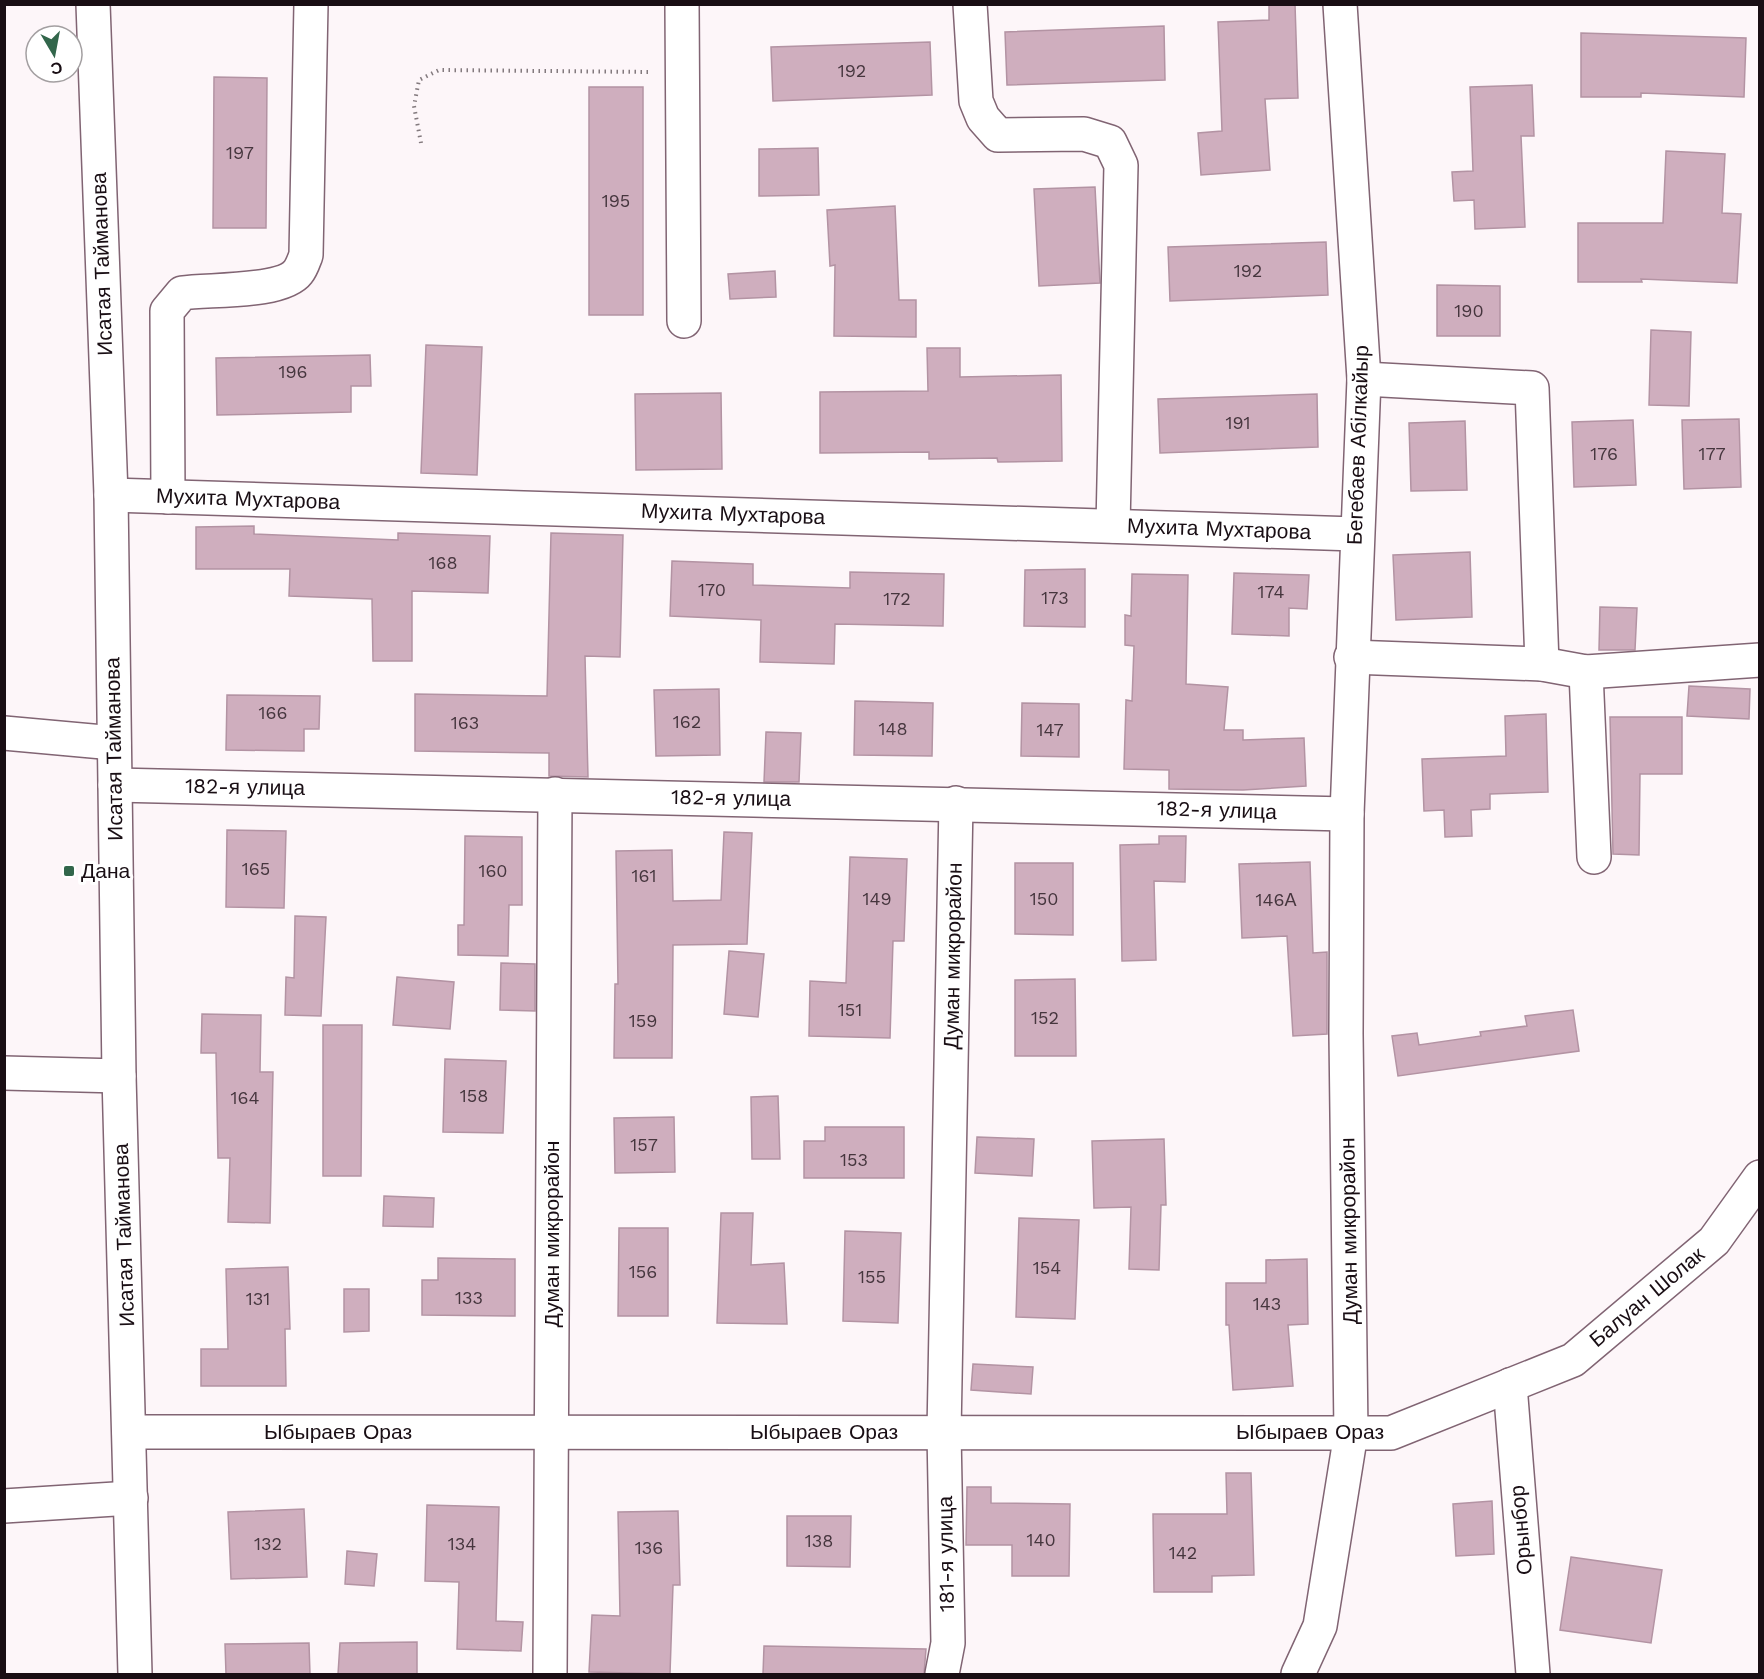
<svg xmlns="http://www.w3.org/2000/svg" width="1764" height="1679" font-family="'Work Sans',sans-serif">
  <rect width="100%" height="100%" fill="#fdf6f9"/>
  <g fill="#cfaebe" stroke="#b393a3" stroke-width="1.5">
    <polygon points="1269,4 1295,4 1298,98 1265,99 1270,170 1201,175 1198,133 1222,131 1218,22 1269,20"/>
    <polygon points="1164,26 1165,80 1007,85 1005,32"/>
    <polygon points="1581,33 1746,38 1744,97 1641,93 1641,97 1581,97"/>
    <polygon points="930,42 932,95 773,101 771,47"/>
    <polygon points="214,77 267,78 266,228 213,228"/>
    <polygon points="1532,85 1534,136 1521,136 1525,227 1475,229 1474,200 1454,201 1452,172 1473,171 1470,87"/>
    <rect x="589" y="87" width="54" height="228"/>
    <polygon points="818,148 819,195 759,196 759,149"/>
    <polygon points="1666,151 1725,154 1722,213 1741,214 1737,283 1641,279 1642,282 1578,282 1578,223 1663,223"/>
    <polygon points="1095,187 1100,283 1039,286 1034,189"/>
    <polygon points="895,206 899,300 916,300 916,337 834,336 835,265 830,266 827,210"/>
    <polygon points="1326,242 1328,295 1170,301 1168,247"/>
    <polygon points="775,271 776,297 730,299 728,274"/>
    <polygon points="1437,285 1500,286 1500,336 1437,336"/>
    <polygon points="1651,330 1691,332 1689,406 1649,405"/>
    <polygon points="426,345 482,347 477,475 421,473"/>
    <polygon points="927,348 960,348 960,377 1061,375 1062,461 998,462 997,458 929,459 929,452 820,453 820,392 928,391"/>
    <polygon points="370,355 371,386 351,386 351,412 217,415 216,358"/>
    <polygon points="721,393 722,469 636,470 635,394"/>
    <polygon points="1317,394 1318,447 1160,453 1158,399"/>
    <polygon points="1739,419 1741,487 1684,489 1682,420"/>
    <polygon points="1633,420 1636,485 1574,487 1572,422"/>
    <polygon points="1465,421 1467,490 1411,491 1409,423"/>
    <polygon points="254,526 254,534 398,540 398,533 490,536 488,593 412,591 412,661 373,661 372,599 289,596 290,569 196,569 196,527"/>
    <polygon points="551,533 623,535 620,657 585,656 588,777 549,776 549,753 415,751 415,694 547,696"/>
    <polygon points="1470,552 1472,617 1396,620 1393,555"/>
    <polygon points="672,561 753,564 753,585 850,588 850,572 944,574 943,626 835,624 834,664 760,662 761,620 670,616"/>
    <polygon points="1085,569 1085,627 1024,626 1025,570"/>
    <polygon points="1234,573 1309,575 1307,609 1289,608 1289,636 1232,634"/>
    <polygon points="1132,574 1188,575 1186,684 1228,687 1224,730 1243,730 1243,740 1304,738 1306,786 1243,790 1169,789 1169,770 1124,769 1126,700 1132,701 1134,646 1125,645 1125,615 1131,616"/>
    <polygon points="1600,607 1637,608 1635,650 1599,650"/>
    <polygon points="1689,686 1750,689 1749,719 1687,716"/>
    <polygon points="719,689 720,755 656,756 654,690"/>
    <polygon points="227,695 320,696 319,729 304,729 304,751 226,750"/>
    <polygon points="855,701 933,703 932,756 854,755"/>
    <polygon points="1022,703 1079,704 1079,757 1021,756"/>
    <polygon points="1546,714 1548,792 1490,794 1490,809 1471,810 1472,836 1445,837 1444,810 1424,811 1422,759 1506,756 1505,716"/>
    <polygon points="1610,717 1682,717 1682,774 1640,774 1639,855 1613,854"/>
    <polygon points="766,732 801,733 799,782 764,782"/>
    <polygon points="227,830 286,831 284,908 226,907"/>
    <polygon points="724,832 752,833 747,944 673,945 672,1058 614,1058 615,984 618,984 616,851 672,850 673,901 721,900"/>
    <polygon points="465,836 522,837 522,905 509,905 508,956 458,955 458,925 464,925"/>
    <polygon points="1159,836 1186,836 1185,882 1154,881 1156,960 1122,961 1120,845 1159,844"/>
    <polygon points="850,857 907,859 904,941 893,941 890,1038 809,1036 810,981 846,983"/>
    <polygon points="1310,862 1313,953 1327,952 1327,1034 1293,1036 1287,936 1242,938 1239,864"/>
    <polygon points="1015,863 1073,863 1073,935 1015,934"/>
    <polygon points="295,916 326,917 321,1016 285,1015 286,977 294,978"/>
    <polygon points="729,951 764,954 758,1017 724,1014"/>
    <polygon points="501,963 535,964 535,1011 500,1010"/>
    <polygon points="397,977 454,982 450,1029 393,1025"/>
    <polygon points="1075,979 1076,1056 1015,1056 1015,980"/>
    <polygon points="1573,1010 1579,1051 1398,1076 1392,1036 1417,1033 1419,1045 1481,1036 1480,1032 1527,1026 1525,1016"/>
    <polygon points="202,1014 261,1015 260,1072 273,1072 270,1223 228,1222 230,1158 218,1158 216,1053 201,1053"/>
    <polygon points="323,1025 362,1025 361,1176 323,1176"/>
    <polygon points="445,1059 506,1061 503,1133 443,1132"/>
    <polygon points="778,1096 780,1159 752,1159 751,1097"/>
    <polygon points="674,1117 675,1172 615,1173 614,1118"/>
    <polygon points="825,1127 904,1127 904,1178 804,1178 804,1141 825,1141"/>
    <polygon points="977,1137 1034,1139 1032,1176 975,1173"/>
    <polygon points="1164,1139 1166,1205 1161,1205 1159,1270 1129,1269 1131,1207 1094,1208 1092,1141"/>
    <polygon points="384,1196 434,1198 433,1227 383,1226"/>
    <polygon points="721,1213 753,1213 751,1265 784,1263 787,1324 717,1323"/>
    <polygon points="1019,1218 1079,1220 1075,1319 1016,1317"/>
    <polygon points="619,1228 668,1228 668,1316 618,1316"/>
    <polygon points="845,1231 901,1233 898,1323 843,1321"/>
    <polygon points="438,1258 515,1259 515,1316 422,1315 422,1280 438,1280"/>
    <polygon points="1307,1259 1308,1324 1288,1325 1293,1386 1233,1390 1229,1325 1226,1325 1226,1283 1266,1283 1266,1260"/>
    <polygon points="288,1267 290,1329 285,1329 286,1386 201,1386 201,1349 228,1349 226,1269"/>
    <polygon points="344,1289 369,1289 369,1331 344,1332"/>
    <polygon points="973,1364 1033,1367 1031,1394 971,1390"/>
    <polygon points="1226,1473 1251,1473 1254,1575 1212,1576 1212,1592 1154,1592 1153,1514 1227,1514"/>
    <polygon points="967,1487 991,1487 991,1503 1070,1504 1069,1576 1012,1576 1012,1545 966,1545"/>
    <polygon points="1492,1501 1494,1554 1456,1556 1453,1504"/>
    <polygon points="427,1505 499,1507 496,1621 523,1622 521,1651 457,1649 459,1582 425,1581"/>
    <polygon points="304,1509 307,1577 231,1579 228,1512"/>
    <polygon points="678,1511 680,1585 673,1585 670,1674 589,1672 592,1615 620,1616 618,1512"/>
    <polygon points="787,1516 851,1516 850,1567 787,1566"/>
    <polygon points="347,1551 377,1554 374,1586 345,1584"/>
    <polygon points="1571,1557 1662,1570 1651,1643 1560,1630"/>
    <polygon points="417,1642 417,1674 338,1674 340,1643"/>
    <polygon points="309,1643 310,1674 226,1674 225,1644"/>
    <polygon points="764,1646 926,1649 924,1674 763,1674"/>
  </g>
  <g fill="none" stroke-linecap="round" stroke-linejoin="round">
    <g stroke="#816473" stroke-width="36">
      <g id="minor">
        <polyline points="93,4 111,495 119,1076 135,1674"/>
        <polyline points="682,4 684,321"/>
        <polyline points="970,4 976,101 983,118 998,135 1084,134 1110,142 1121,165 1113,526"/>
        <polyline points="1364,379 1532,388 1542,664"/>
        <polyline points="111,495 1356,534"/>
        <path d="M168 497 167 311 182 293C210 289 282 293 298 272 302 267 304 260 306 255L311 4"/>
        <polyline points="1351,657 1542,664 1586,672 1760,660"/>
        <polyline points="1586,672 1594,857"/>
        <polyline points="4,733 114,743"/>
        <polyline points="115,785 1347,814"/>
        <polyline points="4,1073 119,1076"/>
        <polyline points="1510,1385 1533,1674"/>
        <polyline points="129,1432 1391,1433 1573,1360 1714,1241 1760,1177"/>
        <polyline points="4,1506 131,1498"/>
        <polyline points="550,1674 555,794"/>
        <polyline points="942,1674 948,1643 944,1432 956,803"/>
        <polyline points="1298,1674 1320,1626 1351,1433 1346,1034 1347,814 1364,379 1340,4"/>
      </g>
    </g>
    <polyline stroke="#837a7e" stroke-width="4" stroke-dasharray="1.5 4.5" stroke-linecap="butt" points="421,143 414,106 419,80 439,70 651,72"/>
    <use href="#minor" stroke="#fff" stroke-width="33"/>
  </g>
  <rect fill="#32664b" stroke="#fff" stroke-width="2" x="63" y="865" width="12" height="12" rx="3"/>
  <g text-anchor="middle" stroke-width="6" stroke-linejoin="round" paint-order="stroke">
    <g font-size="18" fill="#46363e">
      <text x="852" y="77">192</text>
      <text x="240" y="159">197</text>
      <text x="616" y="207">195</text>
      <text x="1248" y="277">192</text>
      <text x="1469" y="317">190</text>
      <text x="293" y="378">196</text>
      <text x="1238" y="429">191</text>
      <text x="1604" y="460">176</text>
      <text x="1712" y="460">177</text>
      <text x="443" y="569">168</text>
      <text x="712" y="596">170</text>
      <text x="1271" y="598">174</text>
      <text x="1055" y="604">173</text>
      <text x="897" y="605">172</text>
      <text x="273" y="719">166</text>
      <text x="687" y="728">162</text>
      <text x="465" y="729">163</text>
      <text x="893" y="735">148</text>
      <text x="1050" y="736">147</text>
      <text x="256" y="875">165</text>
      <text x="493" y="877">160</text>
      <text x="644" y="882">161</text>
      <text x="877" y="905">149</text>
      <text x="1044" y="905">150</text>
      <text x="1276" y="906">146А</text>
      <text x="850" y="1016">151</text>
      <text x="1045" y="1024">152</text>
      <text x="643" y="1027">159</text>
      <text x="474" y="1102">158</text>
      <text x="245" y="1104">164</text>
      <text x="644" y="1151">157</text>
      <text x="854" y="1166">153</text>
      <text x="1047" y="1274">154</text>
      <text x="643" y="1278">156</text>
      <text x="872" y="1283">155</text>
      <text x="469" y="1304">133</text>
      <text x="258" y="1305">131</text>
      <text x="1267" y="1310">143</text>
      <text x="1041" y="1546">140</text>
      <text x="819" y="1547">138</text>
      <text x="268" y="1550">132</text>
      <text x="462" y="1550">134</text>
      <text x="649" y="1554">136</text>
      <text x="1183" y="1559">142</text>
    </g>
    <g font-size="21" fill="#190e14" stroke="#fff">
      <text transform="translate(102 264) rotate(-92)" y="7">Исатая Тайманова</text>
      <text transform="translate(1358 445) rotate(-88)" y="7">Бегебаев Абілкайыр</text>
      <text transform="translate(248 499) rotate(2)" y="7">Мухита Мухтарова</text>
      <text transform="translate(733 514) rotate(2)" y="7">Мухита Мухтарова</text>
      <text transform="translate(1219 529) rotate(2)" y="7">Мухита Мухтарова</text>
      <text transform="translate(114 749) rotate(-91)" y="7">Исатая Тайманова</text>
      <text transform="translate(245 787) rotate(1)" y="7">182-я улица</text>
      <text transform="translate(731 798) rotate(1)" y="7">182-я улица</text>
      <text transform="translate(1217 810) rotate(2)" y="7">182-я улица</text>
      <text transform="translate(953 956) rotate(-89)" y="7">Думан микрорайон</text>
      <text transform="translate(1349 1231) rotate(-91)" y="7">Думан микрорайон</text>
      <text transform="translate(552 1234) rotate(-90)" y="7">Думан микрорайон</text>
      <text transform="translate(124 1235) rotate(-92)" y="7">Исатая Тайманова</text>
      <text transform="translate(1647 1297) rotate(-40)" y="7">Балуан Шолак</text>
      <text x="338" y="1439">Ыбыраев Ораз</text>
      <text x="824" y="1439">Ыбыраев Ораз</text>
      <text x="1310" y="1439">Ыбыраев Ораз</text>
      <text transform="translate(1521 1530) rotate(-95)" y="7">Орынбор</text>
      <text transform="translate(946 1554) rotate(-91)" y="7">181-я улица</text>
    </g>
    <g font-size="21" fill="#190e14" stroke="#fff" text-anchor="start">
      <text x="81" y="878">Дана</text>
    </g>
  </g>
  <rect width="1764" height="1679" fill="none" stroke="#190e14" stroke-width="12"/>
  <g transform="translate(54 54) rotate(170)"><circle r="28" fill="#ffffff" stroke="#a39fa1" stroke-width="1.5"/>
  <path d="M0-4.5L10 22L0 15L-10 22Z" fill="#32664b"/>
  <text y="-9" font-size="16" font-weight="bold" text-anchor="middle" fill="#190e14">С</text>
  </g>
</svg>
